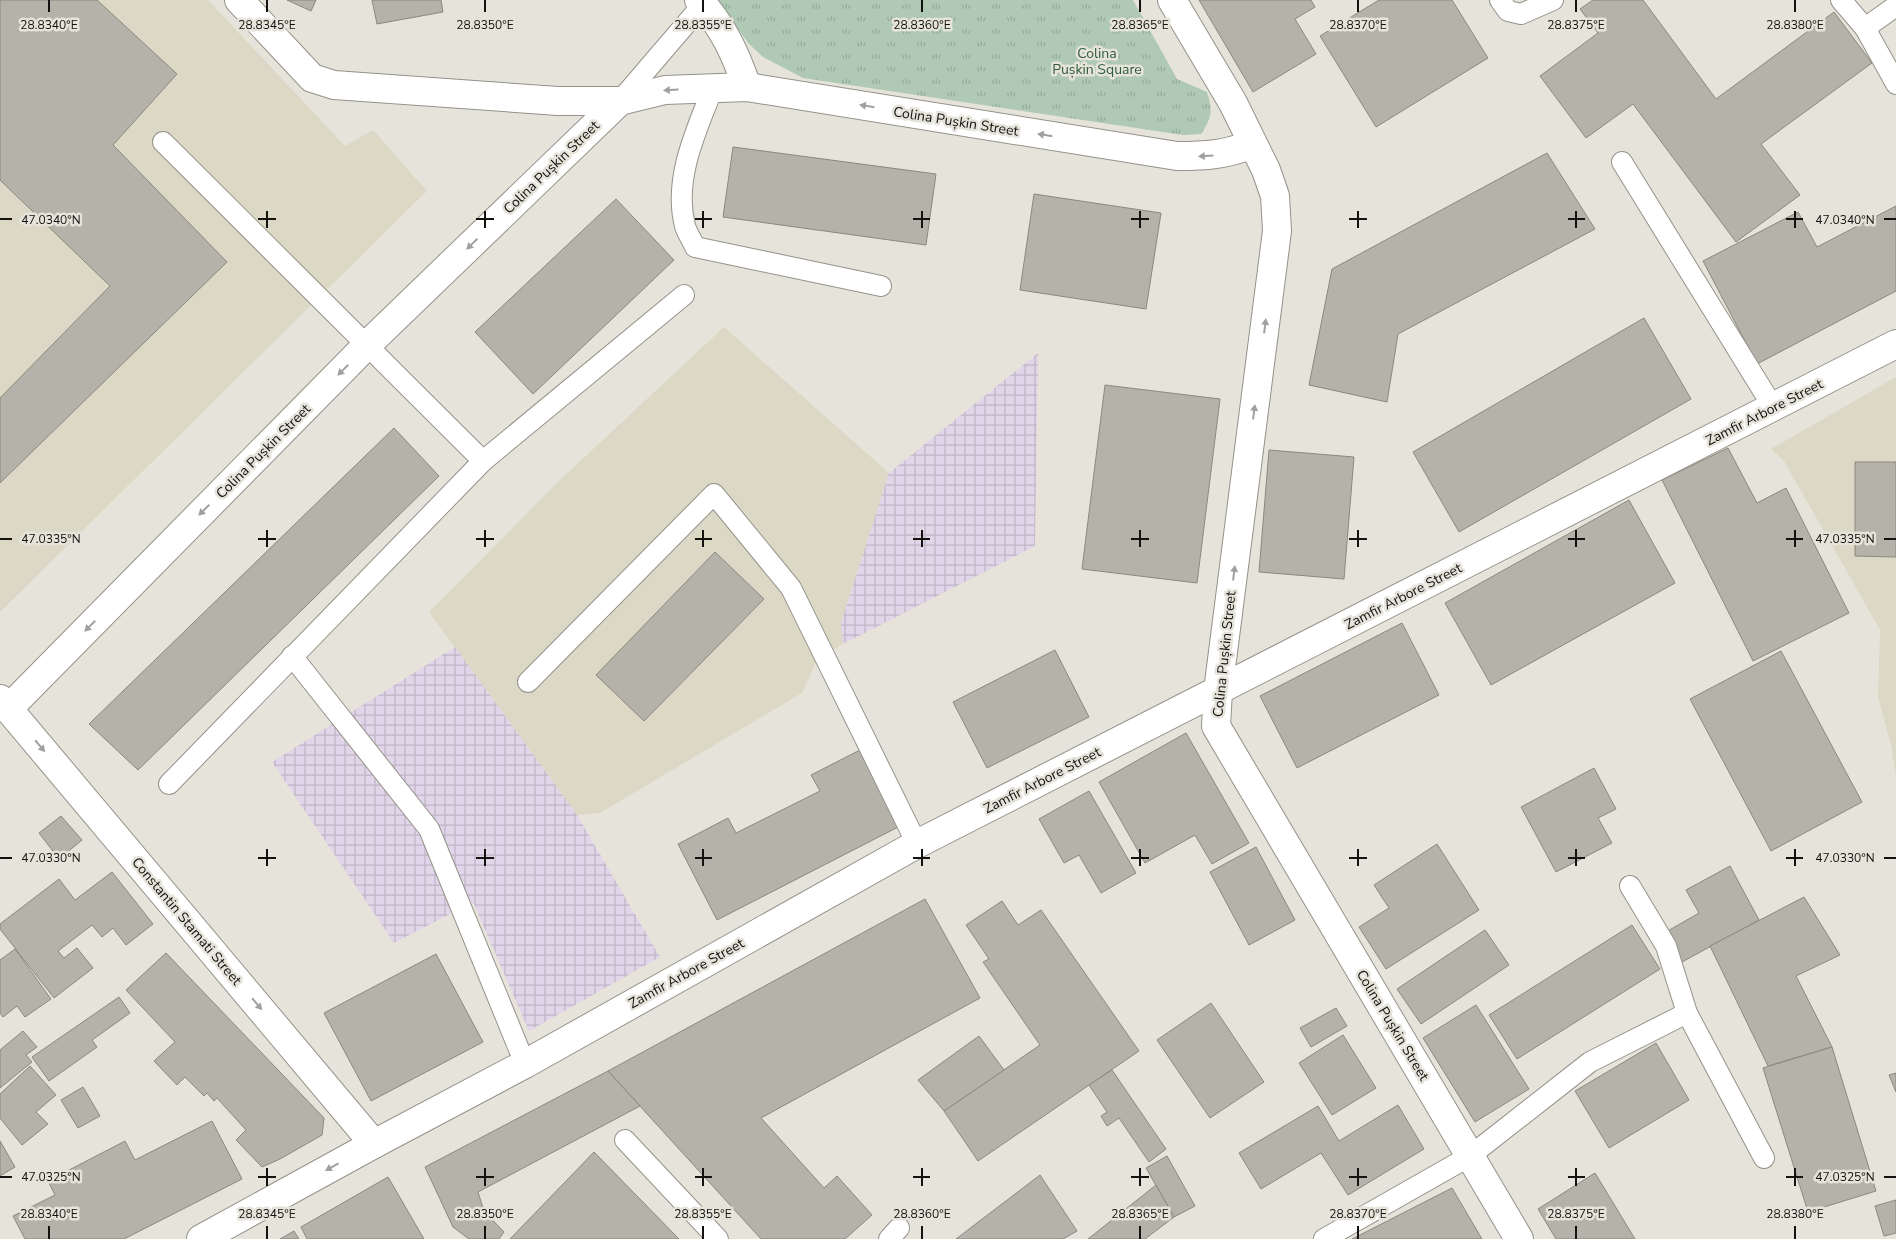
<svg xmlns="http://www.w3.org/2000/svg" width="1896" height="1239" font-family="'Nunito Sans',sans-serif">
  <defs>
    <pattern id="industrial-grid" width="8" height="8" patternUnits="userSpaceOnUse" patternTransform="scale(1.25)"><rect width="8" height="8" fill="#e1d5e9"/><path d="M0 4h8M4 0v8" fill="none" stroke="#c0b6c7"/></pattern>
    <pattern id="park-tufts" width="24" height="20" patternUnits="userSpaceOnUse" patternTransform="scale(1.25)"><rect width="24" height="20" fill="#afc9b4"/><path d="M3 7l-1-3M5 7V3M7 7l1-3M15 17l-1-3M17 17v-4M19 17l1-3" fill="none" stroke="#96ac9a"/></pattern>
  </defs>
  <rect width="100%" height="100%" fill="#e6e4da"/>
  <g fill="#dbd8c6">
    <polygon points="0,0 208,0 345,146 373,130 427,191 0,612"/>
    <polygon points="724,327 889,473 841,623 843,644 817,660 802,693 600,813 577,815 429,612 560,480"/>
    <polygon points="1896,377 1896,777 1891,745 1878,697 1880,630 1784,461 1771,449"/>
  </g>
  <g fill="url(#industrial-grid)">
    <polygon points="1038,353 1035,546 843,644 841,623 889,473"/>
    <polygon points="455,647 577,815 660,957 529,1031 473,902 394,943 272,762"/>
  </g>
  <path fill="url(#park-tufts)" d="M717 0H1133L1177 79 1207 92C1213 111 1212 117 1201 134L1183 135 803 78 763 57 749 44Z"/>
  <g fill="#b5b3a9" stroke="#8a887f">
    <polygon points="0,0 97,0 177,74 113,145 227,262 0,483 0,398 110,286 0,180"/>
    <polygon points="287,0 316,0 311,11"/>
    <polygon points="372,0 441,0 443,12 377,24"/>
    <polygon points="1199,0 1311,0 1315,7 1295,19 1316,54 1253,92"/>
    <polygon points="1379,0 1452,0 1488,58 1376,127 1320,36"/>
    <polygon points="1593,0 1643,0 1716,99 1834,12 1872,63 1761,144 1800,195 1736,242 1633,104 1586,138 1540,76 1598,33 1580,9"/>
    <polygon points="733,147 936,174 926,245 723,217"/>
    <polygon points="1547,153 1595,229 1398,334 1387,402 1309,385 1332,269"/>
    <polygon points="1034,194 1161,213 1146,309 1020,290"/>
    <polygon points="616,199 674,260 533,394 475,332"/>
    <polygon points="1896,206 1896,291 1757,364 1703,261 1798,212 1817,247"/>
    <polygon points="1644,318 1691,399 1459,532 1413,452"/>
    <polygon points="1105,385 1220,399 1197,583 1082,569"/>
    <polygon points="394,428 439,476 138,770 89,724"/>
    <polygon points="1728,448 1757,503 1786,488 1849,613 1753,661 1662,480"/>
    <polygon points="1269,450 1354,457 1344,579 1259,572"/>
    <polygon points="1855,462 1896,462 1896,557 1855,556"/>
    <polygon points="1629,500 1675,583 1491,685 1445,603"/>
    <polygon points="715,552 764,599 644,721 596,675"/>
    <polygon points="1402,623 1439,695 1297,768 1260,696"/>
    <polygon points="1055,650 1089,717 987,768 953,702"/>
    <polygon points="1781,651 1862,802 1771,851 1690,699"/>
    <polygon points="1186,733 1249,843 1212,864 1195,835 1145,863 1099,782"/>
    <polygon points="862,749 902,825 717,920 678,844 728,818 736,833 820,791 811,775"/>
    <polygon points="1594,768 1616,809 1598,818 1612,843 1556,872 1521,807"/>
    <polygon points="1089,791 1136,873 1101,893 1079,855 1064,863 1039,819"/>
    <polygon points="61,816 82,840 59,859 39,833"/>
    <polygon points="1437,844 1479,910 1386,969 1359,927 1389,908 1374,885"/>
    <polygon points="1256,847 1295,920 1249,945 1210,872"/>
    <polygon points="1730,866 1759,920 1682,962 1666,932 1699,913 1686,890"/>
    <polygon points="112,872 153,924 126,945 113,928 102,937 92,925 58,951 64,958 77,948 93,968 54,998 0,929 0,924 59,879 75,900"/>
    <polygon points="1804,897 1840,955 1796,976 1832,1047 1768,1066 1710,946"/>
    <polygon points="925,899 980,998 761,1118 824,1188 837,1176 872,1215 845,1239 761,1239 608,1071"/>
    <polygon points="1002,901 1018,925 1041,910 1139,1051 978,1161 944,1111 1040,1045 983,962 989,959 966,925"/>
    <polygon points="1632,925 1660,969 1517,1059 1489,1015"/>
    <polygon points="1485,930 1509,965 1421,1024 1397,989"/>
    <polygon points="15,949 51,999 25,1017 17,1006 3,1017 0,1013 0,960"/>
    <polygon points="166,953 324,1118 322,1135 280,1159 262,1167 236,1140 246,1130 217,1098 214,1101 207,1093 204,1096 185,1077 177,1085 154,1061 175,1042 126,990"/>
    <polygon points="436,954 483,1042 371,1101 324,1013"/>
    <polygon points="119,997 130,1013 92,1040 97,1047 49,1081 32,1057"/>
    <polygon points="1211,1003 1264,1082 1210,1118 1157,1040"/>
    <polygon points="1476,1005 1529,1089 1475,1122 1423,1038"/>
    <polygon points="1336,1008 1347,1026 1311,1047 1300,1028"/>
    <polygon points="23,1031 37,1047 26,1055 32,1062 0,1088 0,1050"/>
    <polygon points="1343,1035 1376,1088 1332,1115 1299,1063"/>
    <polygon points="979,1036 1004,1070 944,1111 918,1080"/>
    <polygon points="1656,1043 1689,1100 1609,1148 1575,1091"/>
    <polygon points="1832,1047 1876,1191 1808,1212 1763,1068"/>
    <polygon points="30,1066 56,1095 36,1112 48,1124 22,1145 0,1118 0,1094"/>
    <polygon points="1112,1070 1166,1149 1149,1162 1119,1118 1107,1126 1101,1116 1107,1112 1089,1085"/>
    <polygon points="608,1071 640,1106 478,1192 484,1211 504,1232 499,1239 469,1239 453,1227 425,1167"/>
    <polygon points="1896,1073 1896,1092 1889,1075"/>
    <polygon points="83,1087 100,1116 78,1128 61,1100"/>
    <polygon points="1398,1105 1424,1149 1348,1195 1321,1153 1261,1189 1239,1153 1318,1106 1339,1141"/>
    <polygon points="212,1121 242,1179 124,1239 25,1239 13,1216 55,1195 48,1181 125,1141 135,1160"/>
    <polygon points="0,1141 15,1167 0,1176"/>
    <polygon points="594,1152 679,1239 510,1239"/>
    <polygon points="1167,1156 1195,1206 1174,1217 1146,1168"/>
    <polygon points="1595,1173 1635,1239 1556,1239 1538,1209"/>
    <polygon points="1040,1175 1077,1231 1063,1239 956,1239"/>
    <polygon points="388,1177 424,1239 307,1239 301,1227"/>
    <polygon points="1156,1185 1174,1217 1145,1239 1088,1239"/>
    <polygon points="1452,1188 1482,1239 1352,1239"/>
    <polygon points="1896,1200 1896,1233 1884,1236 1875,1206"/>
    <polygon points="294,1231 299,1239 280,1239"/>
  </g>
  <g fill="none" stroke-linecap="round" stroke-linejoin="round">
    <g stroke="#949289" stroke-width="22">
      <g id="service">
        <polyline points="1500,0 1508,11 1521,14 1553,0"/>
        <polyline points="1841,0 1865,28 1896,84"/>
        <polyline points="1865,28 1896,6"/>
        <path d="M713 88C696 131 673 179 685 226 687 233 692 240 695 247L881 286"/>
        <polyline points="620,101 703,4"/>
        <polyline points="163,142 483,461"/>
        <polyline points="1622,162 1773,407"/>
        <polyline points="292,656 429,829 525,1064"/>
        <polyline points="528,682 714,494 791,588 917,844"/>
        <polyline points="169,784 483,461 684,295"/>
        <polyline points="1630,886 1666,946 1687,1013 1764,1158"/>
        <polyline points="625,1140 718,1239"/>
        <polyline points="889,1239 899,1228"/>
        <polyline points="1324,1239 1470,1156 1590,1062 1687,1013"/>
      </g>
    </g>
    <g stroke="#949289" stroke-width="30">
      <g id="minor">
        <polyline points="239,0 312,78 334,85 558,101 620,101"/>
        <path d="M699 0C723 26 736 55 747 87"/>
        <polyline points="1172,0 1233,103 1266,170 1275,196 1277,231 1218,691 1216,726 1519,1239"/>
        <polyline points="0,699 374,1144"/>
        <path d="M9 708 367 345 620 101 665 90 747 87 1177 156C1205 156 1226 155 1252 144"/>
        <polyline points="201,1239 374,1144 525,1064 917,844 1896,344"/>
      </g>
    </g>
    <use href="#service" stroke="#fff" stroke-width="20"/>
    <use href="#minor" stroke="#fff" stroke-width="28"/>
  </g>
  <defs><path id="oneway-solid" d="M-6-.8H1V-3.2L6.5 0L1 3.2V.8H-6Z" transform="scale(1.25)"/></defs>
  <g fill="#a0a09f">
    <use href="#oneway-solid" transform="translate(671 90) rotate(177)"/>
    <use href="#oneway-solid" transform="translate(867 106) rotate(-171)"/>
    <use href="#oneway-solid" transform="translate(1045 135) rotate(-171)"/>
    <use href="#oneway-solid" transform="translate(1206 156) rotate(177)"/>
    <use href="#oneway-solid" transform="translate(472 244) rotate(136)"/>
    <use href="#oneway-solid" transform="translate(1265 326) rotate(-83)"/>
    <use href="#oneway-solid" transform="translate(343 370) rotate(135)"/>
    <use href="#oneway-solid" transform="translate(1254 412) rotate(-83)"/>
    <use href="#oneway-solid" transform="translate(204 510) rotate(135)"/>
    <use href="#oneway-solid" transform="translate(1234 573) rotate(-83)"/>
    <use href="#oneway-solid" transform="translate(90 626) rotate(135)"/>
    <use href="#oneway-solid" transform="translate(40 746) rotate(50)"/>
    <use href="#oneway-solid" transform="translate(257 1004) rotate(50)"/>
    <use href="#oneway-solid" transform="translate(332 1167) rotate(151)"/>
  </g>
  <path fill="none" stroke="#12120e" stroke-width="2" d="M49 0V12M267 0V12M485 0V12M703 0V12M922 0V12M1140 0V12M1358 0V12M1576 0V12M1795 0V12M267 211V228M485 211V228M703 211V228M922 211V228M1140 211V228M1358 211V228M1576 211V228M1795 211V228M0 219H12M258 219H276M476 219H494M695 219H712M913 219H930M1131 219H1149M1349 219H1367M1568 219H1585M1786 219H1803M1884 219H1896M267 530V547M485 530V547M703 530V547M922 530V547M1140 530V547M1358 530V547M1576 530V547M1795 530V547M0 539H12M258 539H276M476 539H494M695 539H712M913 539H930M1131 539H1149M1349 539H1367M1568 539H1585M1786 539H1803M1884 539H1896M267 849V866M485 849V866M703 849V866M922 849V866M1140 849V866M1358 849V866M1576 849V866M1795 849V866M0 858H12M258 858H276M476 858H494M695 858H712M913 858H930M1131 858H1149M1349 858H1367M1568 858H1585M1786 858H1803M1884 858H1896M267 1168V1186M485 1168V1186M703 1168V1186M922 1168V1186M1140 1168V1186M1358 1168V1186M1576 1168V1186M1795 1168V1186M0 1177H12M258 1177H276M476 1177H494M695 1177H712M913 1177H930M1131 1177H1149M1349 1177H1367M1568 1177H1585M1786 1177H1803M1884 1177H1896M49 1226V1239M267 1226V1239M485 1226V1239M703 1226V1239M922 1226V1239M1140 1226V1239M1358 1226V1239M1576 1226V1239M1795 1226V1239"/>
  <g text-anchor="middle" stroke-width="5" stroke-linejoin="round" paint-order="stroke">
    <g font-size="14" fill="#2f5c3b" stroke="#e6e4da">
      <text x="1097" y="58">Colina<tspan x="1097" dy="16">Pușkin Square</tspan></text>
    </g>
    <g font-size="14" fill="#12120e" stroke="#e6e4da">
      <text transform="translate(956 121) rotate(9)" y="5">Colina Pușkin Street</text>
      <text transform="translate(551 167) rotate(-44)" y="5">Colina Pușkin Street</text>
      <text transform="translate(1764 412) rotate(-27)" y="5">Zamfir Arbore Street</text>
      <text transform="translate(263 451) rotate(-45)" y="5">Colina Pușkin Street</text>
      <text transform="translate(1403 596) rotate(-27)" y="5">Zamfir Arbore Street</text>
      <text transform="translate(1224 654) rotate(-84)" y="5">Colina Pușkin Street</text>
      <text transform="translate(1042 780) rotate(-27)" y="5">Zamfir Arbore Street</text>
      <text transform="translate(187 921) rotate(50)" y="5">Constantin Stamati Street</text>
      <text transform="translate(686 973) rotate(-29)" y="5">Zamfir Arbore Street</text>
      <text transform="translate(1393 1025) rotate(59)" y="5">Colina Pușkin Street</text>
    </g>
  </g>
  <g font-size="12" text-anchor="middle" fill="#12120e" stroke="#e6e4da" stroke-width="5" stroke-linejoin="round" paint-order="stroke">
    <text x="49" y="29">28.8340°E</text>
    <text x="267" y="29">28.8345°E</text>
    <text x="485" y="29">28.8350°E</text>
    <text x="703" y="29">28.8355°E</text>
    <text x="922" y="29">28.8360°E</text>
    <text x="1140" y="29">28.8365°E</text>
    <text x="1358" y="29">28.8370°E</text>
    <text x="1576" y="29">28.8375°E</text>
    <text x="1795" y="29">28.8380°E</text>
    <text x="51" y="224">47.0340°N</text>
    <text x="1845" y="224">47.0340°N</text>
    <text x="51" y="543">47.0335°N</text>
    <text x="1845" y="543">47.0335°N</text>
    <text x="51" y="862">47.0330°N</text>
    <text x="1845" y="862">47.0330°N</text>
    <text x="51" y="1181">47.0325°N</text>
    <text x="1845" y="1181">47.0325°N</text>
    <text x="49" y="1218">28.8340°E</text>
    <text x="267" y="1218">28.8345°E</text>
    <text x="485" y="1218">28.8350°E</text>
    <text x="703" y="1218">28.8355°E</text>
    <text x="922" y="1218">28.8360°E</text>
    <text x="1140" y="1218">28.8365°E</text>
    <text x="1358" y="1218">28.8370°E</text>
    <text x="1576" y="1218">28.8375°E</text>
    <text x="1795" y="1218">28.8380°E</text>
  </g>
</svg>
